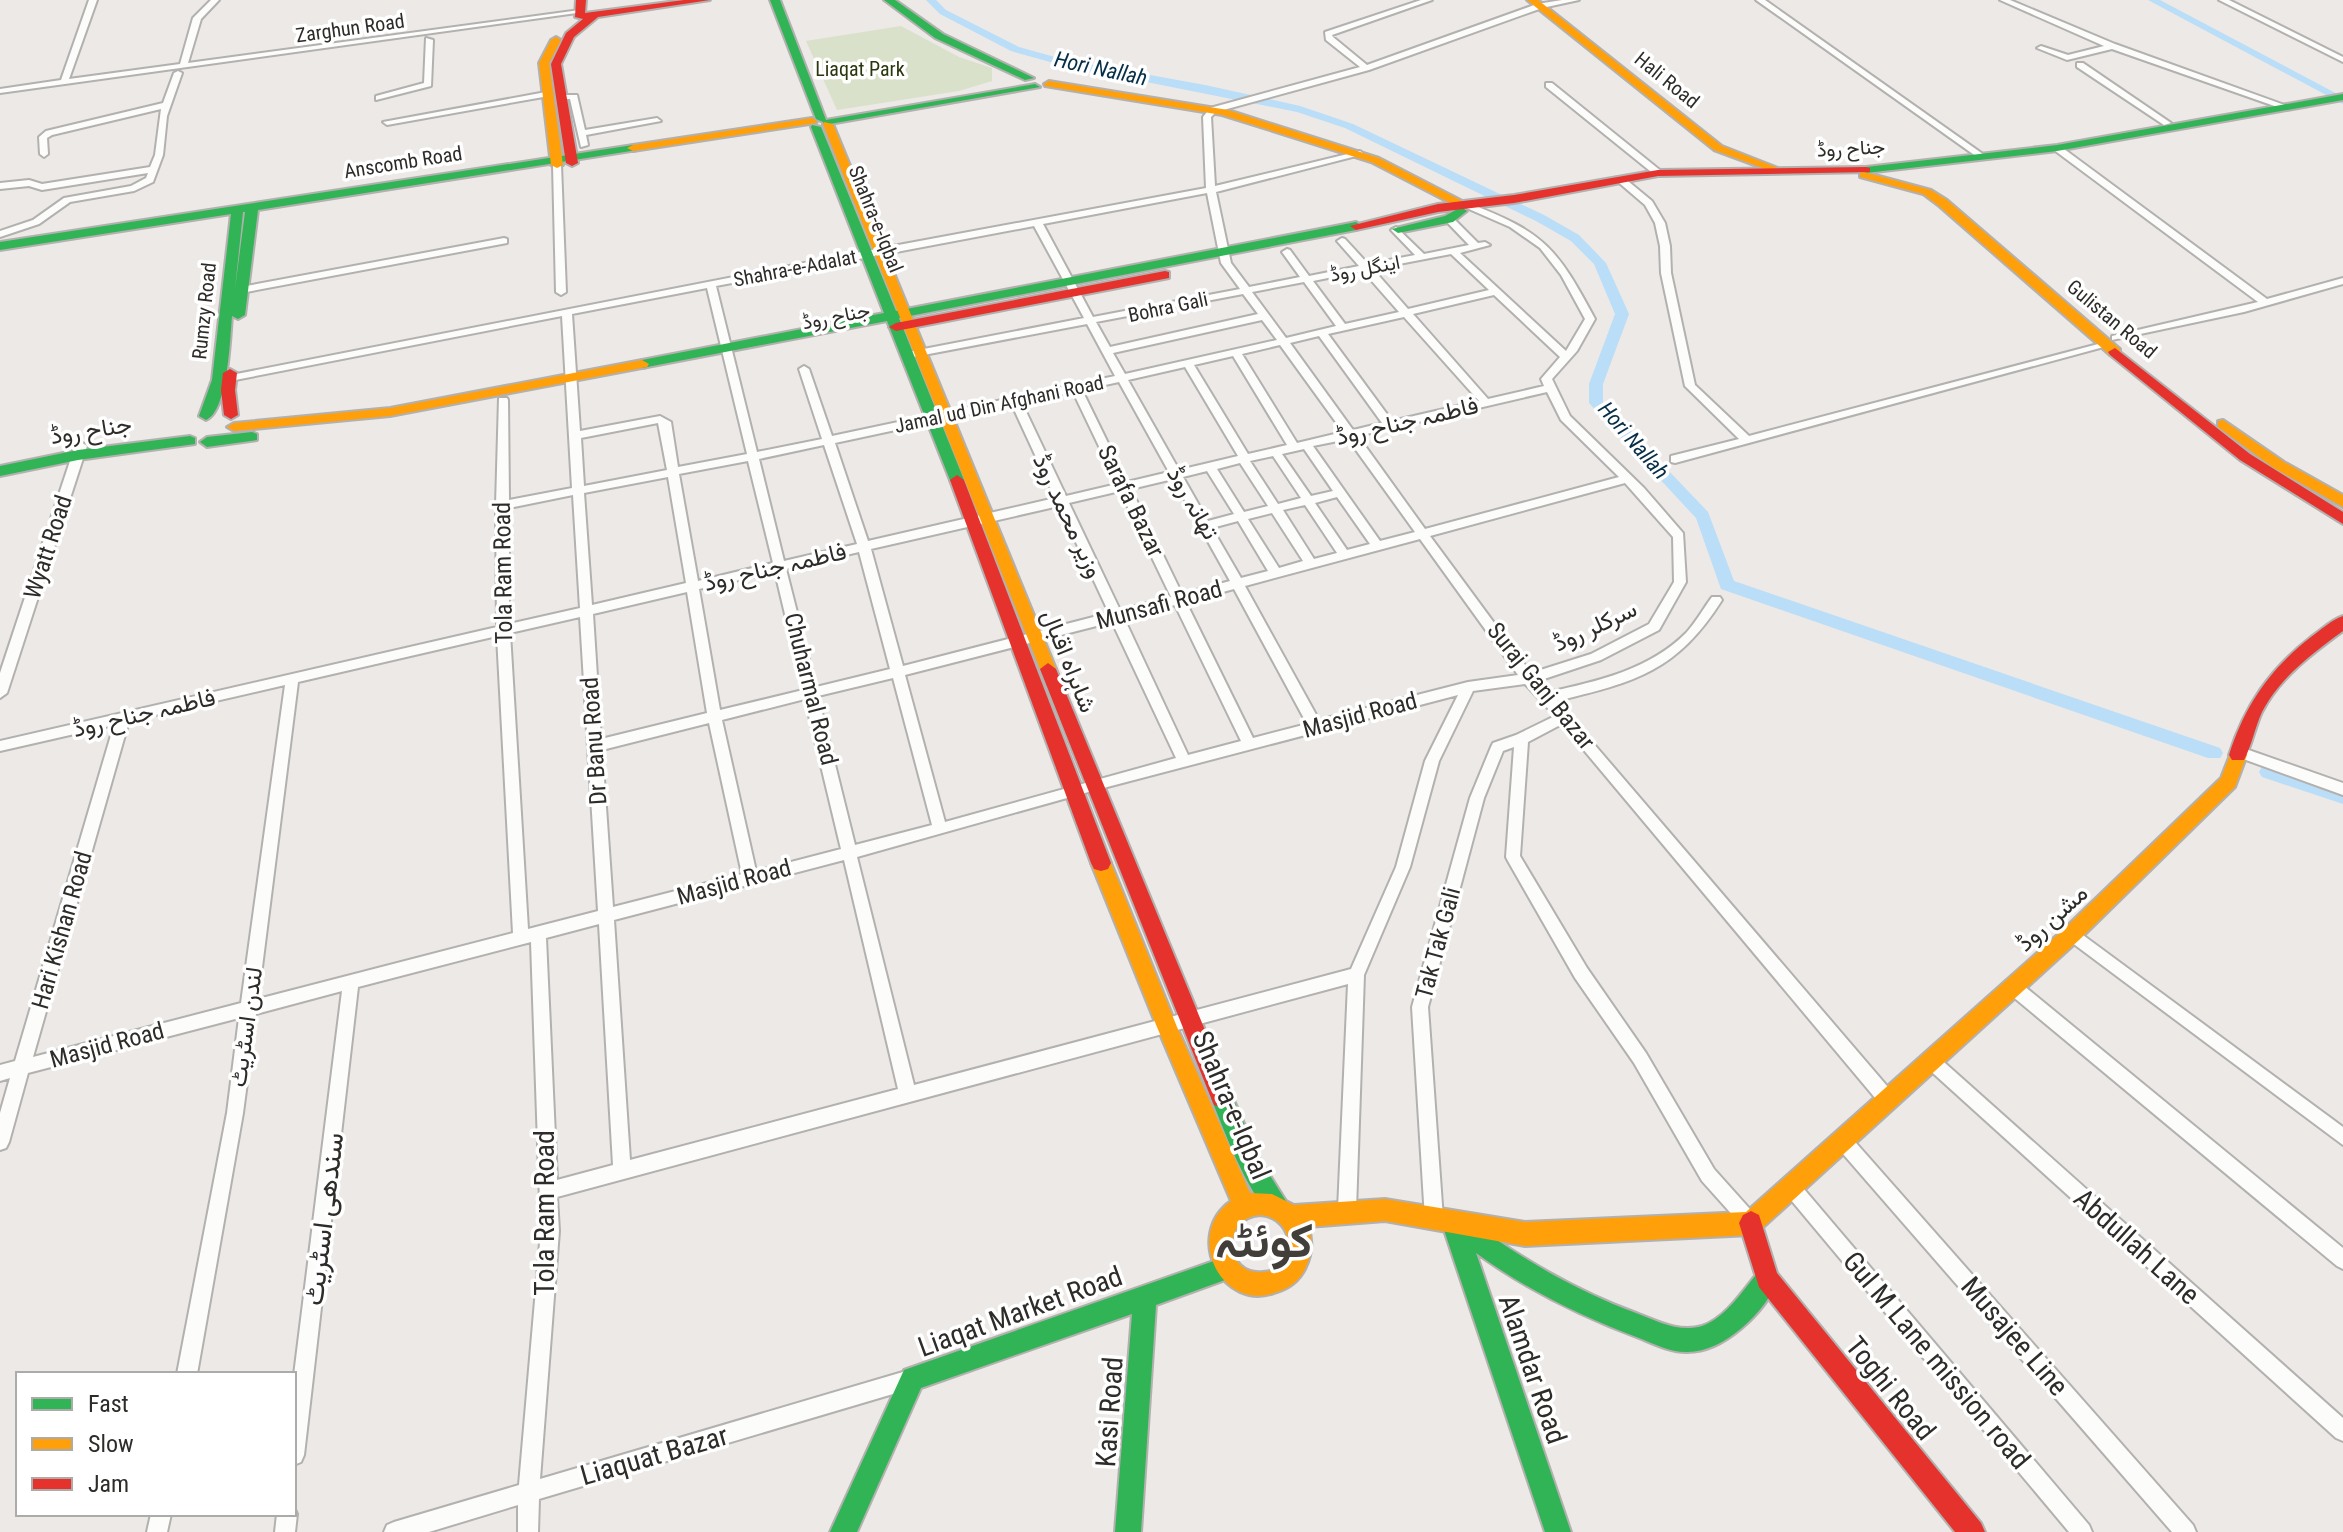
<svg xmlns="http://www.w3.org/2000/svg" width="2343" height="1532" font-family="'Roboto Condensed',Vazirmatn,sans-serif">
  <rect width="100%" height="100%" fill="#ece9e6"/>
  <polygon fill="#dae1ca" points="901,26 959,57 992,68 992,81 959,91 837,110 806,41"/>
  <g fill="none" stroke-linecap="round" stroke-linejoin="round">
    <g fill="#baddf8" fill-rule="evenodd">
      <polygon points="926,0 936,0 946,10 1019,47 1062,59 1205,85 1300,106 1353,124 1544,215 1579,235 1606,263 1629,314 1603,384 1603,402 1708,512 1734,581 2220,748 2223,753 2220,758 2208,758 1721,589 1696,518 1589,403 1589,384 1615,314 1594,264 1571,241 1536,221 1345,128 1297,112 1061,65 1011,51 940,14"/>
      <polygon points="2148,0 2160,0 2343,97 2343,104"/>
      <polygon points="2268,765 2343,790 2343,804 2262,777 2259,772 2262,767"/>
    </g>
    <g stroke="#b3b1af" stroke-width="4">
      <g id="street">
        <polygon points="89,0 97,0 69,79 180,64 193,18 211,0 219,0 201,19 188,63 580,10 584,12 0,93 0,89 61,80"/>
        <path d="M1421 0H1432L1332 35 1333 37 1367 65 1537 4 1562 0H1579L1542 8 1369 70 1216 112 1211 117 1215 186 1360 151 1364 154 1216 192 1231 263 1249 287 1300 277 1282 252 1287 249 1290 250 1309 276 1359 266 1337 241 1342 238 1345 239 1368 264 1415 255 1391 230 1396 227 1424 254 1469 245 1444 219 1452 217 1478 243 1485 242 1490 245 1460 253 1566 351 1585 319 1561 275 1540 248 1510 227 1462 206 1470 204C1545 232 1558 250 1595 319L1577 351 1552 379 1570 416 1644 488 1683 533 1686 582 1659 630 1601 660 1538 681 1549 692C1598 681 1649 670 1686 633 1696 622 1703 609 1712 597H1720L1722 600C1677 671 1636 682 1557 701L1893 1093 1895 1099 1893 1105 1887 1107 1881 1105 1562 724 1528 742 1520 856 1587 968 1646 1053 1714 1169 1757 1217 1760 1223 1757 1229 1751 1232 1745 1229 1702 1181 1634 1063 1575 978 1508 861 1506 857 1514 747 1503 751 1484 798 1428 1007 1443 1219 1440 1225 1434 1228 1428 1225 1425 1219 1412 1007 1470 798 1491 747 1493 743 1516 735 1555 716 1525 684 1473 691 1439 761 1410 867 1364 975 1356 1210 1353 1216 1347 1219 1341 1216 1338 1210 1348 984 557 1197 559 1231 540 1479 913 1369 920 1372 923 1379 920 1386 539 1499 538 1532H518V1505L429 1532H384L387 1525 394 1522 519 1485 541 1231 531 942 358 987 304 1455 301 1462 294 1465V1375L342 991 256 1014 243 1113 197 1374H177L227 1113 239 1018 28 1073 9 1142 6 1148 0 1150V1113L10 1078 0 1081V1065L15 1061 114 725 0 751V741L497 627 496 505 499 398H507L508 400 509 500 572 488 562 316 230 381 226 380V376L866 251 1206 188 1203 117 1210 108 1360 67 1326 40 1325 32ZM1207 193 1221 263 1240 289 1093 317 1043 224ZM1034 226 1084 318 908 352 903 355 908 358 1087 324 1115 376 832 436 809 369 804 366 799 369 822 439 757 452 716 286ZM1451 254 1489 290 1408 309 1373 269ZM1363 271 1399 312 1345 324 1313 281ZM1304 282 1336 326 1286 338 1252 292ZM707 288 747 454 678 467 671 422 660 416 580 431 572 314ZM1243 294 1258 314 1110 347 1096 322ZM1494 295 1560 357 1541 379 1544 386 1488 399 1413 314ZM1404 317 1479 401 1392 421 1328 334ZM1262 320 1277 340 1125 374 1113 353ZM1319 336 1382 423 1353 430 1290 343ZM1280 345 1343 432 1297 443 1242 354ZM1233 356 1287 445 1248 454 1194 365ZM1185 367 1238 456 1179 470 1128 380ZM1119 382 1169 472 1127 482 1082 390ZM1073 392 1117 484 1066 496 1022 403ZM1547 392 1561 420 1619 477 1425 529 1358 436ZM1012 405 1055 498 868 541 835 443ZM658 423 667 470 584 486 581 438ZM1348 439 1415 532 1380 541 1313 446ZM824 445 857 544 784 561 759 459ZM1304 449 1333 491 1311 496 1282 454ZM1273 456 1301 498 1278 504 1250 461ZM748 461 773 563 698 581 679 474ZM1240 463 1268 506 1244 512 1217 469ZM1207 471 1234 514 1208 521 1183 477ZM668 477 686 583 592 605 584 493ZM1173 479 1230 581 1182 594 1131 489ZM1625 483 1673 537 1674 582 1649 624 1591 654 1531 673 1430 536ZM1120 491 1171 597 1120 610 1069 503ZM573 495 580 608 509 624V508ZM1337 497 1370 544 1347 550 1315 503ZM1305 505 1337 553 1314 559 1283 510ZM1059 506 1109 613 903 666 871 549ZM1272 513 1303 561 1279 568 1248 519ZM1238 521 1268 571 1241 578 1212 528ZM1420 539 1518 675 1468 682 1319 720 1245 586ZM859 552 890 669 816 687 786 569ZM775 572 803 690 720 710 699 589ZM1234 589 1307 724 1253 738 1186 602ZM687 592 707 713 601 739 593 614ZM1175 605 1241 741 1188 755 1124 618ZM580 617 598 911 528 929 510 633ZM1112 622 1176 758 945 822 905 675ZM497 636 513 933 258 999 298 682ZM893 678 932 825 855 845 818 696ZM285 685 241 1003 33 1057 129 721ZM1458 695 1425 761 1396 867 1351 969 914 1085 857 857 1092 791ZM805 699 841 849 756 871 722 720ZM709 723 742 874 613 907 602 750ZM844 860 898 1089 630 1160 614 920ZM599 924 613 1165 557 1180 546 938Z"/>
        <polygon points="1756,0 1765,0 1987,157 1980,159"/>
        <polygon points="2000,0 2010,0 2115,44 2290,107 2283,109 2112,49 2067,60 2037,48 2041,46 2068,55 2104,46"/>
        <polygon points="2219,0 2229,0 2343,57 2343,62"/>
        <polygon points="426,38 433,40 431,86 376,100 376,96 424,83"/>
        <polygon points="2077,63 2083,63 2171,123 2164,125 2077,67"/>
        <polygon points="178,71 182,73 167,116 163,155 153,182 134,191 70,202 39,224 0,237 0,231 33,220 64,198 131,186 146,178 148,173 42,190 29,186 0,189 0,183 29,180 42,184 150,167 155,155 161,109 52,135 47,138 48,154 44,157 40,154 39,137 46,131 163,103 174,73"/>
        <polygon points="1546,83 1552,83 1661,171 1661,175 1655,175 1546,87"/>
        <polygon points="546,92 549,92 549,96 387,125 383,122"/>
        <polygon points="560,95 577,95 585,130 657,118 661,121 586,135 588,145 581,147 570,99 560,99"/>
        <polygon points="2054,146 2060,146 2267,299 2343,278 2343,284 2244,312 2112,340 2112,336 2258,302 2054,150"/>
        <polygon points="557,162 561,165 566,292 561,295 556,292 553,165"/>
        <polygon points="1617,177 1623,177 1652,201 1665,223 1670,246 1671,273 1695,385 1749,436 2102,343 2106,342 2111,345 1675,463 1671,462 1671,456 1739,439 1685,386 1661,273 1660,246 1655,223 1645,205 1617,181"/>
        <polygon points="504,238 507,239 507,243 241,293 236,290 241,287"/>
        <polygon points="81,442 87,446 7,693 0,698 0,673 75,446"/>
        <polygon points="2240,747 2343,783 2343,795 2235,756 2233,752 2235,748"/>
        <polygon points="2072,927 2343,1127 2343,1145 2067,939 2064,934 2067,929"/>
        <polygon points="2012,979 2018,981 2343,1248 2343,1269 2337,1266 2006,991 2004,986 2006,981"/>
        <polygon points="1930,1052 1936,1055 2343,1418 2343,1441 2336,1438 1924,1065 1922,1060 1924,1055"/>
        <polygon points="1843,1133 1849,1135 2193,1525 2196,1532 2172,1532 1837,1147 1834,1141 1837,1135"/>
        <polygon points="1792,1179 1798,1182 2089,1525 2092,1532 2069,1532 1786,1194 1783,1188 1786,1182"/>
        <polygon points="294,1507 297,1514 295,1532 275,1532 277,1514 294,1514"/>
        <polygon points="151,1514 171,1514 167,1532 147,1532"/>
      </g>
    </g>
    <g stroke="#b3b1af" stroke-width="4">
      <g id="fast">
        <polygon points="770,0 780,0 826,120 1035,84 1040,87 824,125 823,122 816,119"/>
        <polygon points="884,0 895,0 943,34 1034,78 1025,80 935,38"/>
        <polygon points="2343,94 2343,100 2057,151 1866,173 1860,170 1866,167 2057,145"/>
        <polygon points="812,125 821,127 896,311 1356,222 1362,226 1356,230 899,318 964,480 957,485 950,480 887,321 642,368 635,364 642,360 884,313 811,127"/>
        <path d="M633 145 637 146V150L258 210 245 315 238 319 232 316C230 339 228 411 206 420L199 416 212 380 231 214 0 250V242ZM243 212H245L235 289Z"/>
        <polygon points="1461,207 1467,211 1453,222 1398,233 1392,229 1445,216"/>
        <polygon points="252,432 257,434 257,440 207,447 200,442 207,437"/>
        <polygon points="190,436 195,438 195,444 78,460 0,476 0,466 78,450"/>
        <path d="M1222 1088 1230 1091 1259 1158 1291 1209 1288 1217 1280 1220C1252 1209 1223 1127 1211 1098L1214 1091Z"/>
        <path d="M1454 1212 1465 1217C1518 1257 1574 1290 1636 1313 1657 1321 1679 1333 1702 1326 1726 1318 1744 1289 1759 1271L1767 1267 1775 1271 1779 1279C1765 1312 1724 1353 1686 1352 1670 1352 1654 1344 1639 1338 1581 1316 1527 1290 1476 1253L1571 1532H1545L1442 1224 1446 1216Z"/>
        <polygon points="1228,1256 1236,1260 1240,1268 1236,1276 1156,1305 1141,1532 1115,1532 1132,1314 921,1388 857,1532 830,1532 904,1370"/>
      </g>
    </g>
    <g stroke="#b3b1af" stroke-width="4">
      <g id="slow">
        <polygon points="1527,0 1538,0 1722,146 1778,168 1768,170 1714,150"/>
        <polygon points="556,37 561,40 549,63 563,165 557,168 551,165 539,63 551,40"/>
        <polygon points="1049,81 1228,110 1379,158 1470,205 1460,208 1371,162 1222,115 1045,86 1044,84"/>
        <polygon points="812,118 817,121 816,123 633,151 627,148 633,145"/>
        <polygon points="824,122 833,124 1056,669 1054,673 1042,673 1040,669 823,124"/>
        <polygon points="1864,172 1931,190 1947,200 2120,349 2120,355 2110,355 1939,206 1923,194 1860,177 1860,173"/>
        <polygon points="642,360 649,364 647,367 390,416 234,431 227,427 234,423 390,408"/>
        <polygon points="2223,420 2284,462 2343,495 2343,507 2274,468 2218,427 2218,421"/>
        <path d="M2238 748 2244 750 2247 755 2235 787 2079 940 1759 1231 1751 1235 1525 1246 1385 1221 1308 1227C1314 1242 1312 1255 1305 1269 1299 1281 1290 1288 1277 1292 1222 1314 1183 1235 1231 1201L1157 1027 1091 863 1094 857 1101 855 1108 857 1111 863 1177 1027 1250 1193 1272 1194 1294 1205 1385 1199 1525 1222 1746 1212 2065 928 2221 778 2232 750ZM1260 1215C1297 1218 1299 1270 1263 1272 1224 1276 1221 1218 1260 1215Z"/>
      </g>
    </g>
    <g stroke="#b3b1af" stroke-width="4">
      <g id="jam">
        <polygon points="576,0 586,0 585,13 684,0 710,0 598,17 574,37 561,64 578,163 572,166 566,163 551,64 566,33 583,19 575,17"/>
        <polygon points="1866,167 1870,168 1870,172 1658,176 1514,203 1438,212 1356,230 1350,226 1438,204 1514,195 1658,170"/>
        <polygon points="1165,271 1169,272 1169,278 896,331 889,327 896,323"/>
        <polygon points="2115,348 2250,454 2343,512 2343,524 2240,460 2110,355 2108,352"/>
        <polygon points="230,369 237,373 235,390 238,415 231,419 224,415 221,390 223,373"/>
        <polygon points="957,475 964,480 1111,863 1108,869 1101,871 1094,869 1091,863 950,480"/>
        <path d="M2343 616V631C2313 653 2280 677 2262 712 2255 727 2252 745 2244 760H2232L2229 755C2245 705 2270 669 2311 637 2321 630 2331 620 2343 616Z"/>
        <polygon points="1048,663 1056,669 1233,1098 1230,1105 1222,1108 1214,1105 1211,1098 1040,669"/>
        <polygon points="1751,1211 1759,1215 1777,1273 1981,1523 1985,1532 1955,1532 1759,1287 1739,1223 1743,1215"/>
      </g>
    </g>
    <use href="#street" fill="#fcfcfb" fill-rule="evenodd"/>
    <use href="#fast" fill="#30b455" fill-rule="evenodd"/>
    <use href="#slow" fill="#ff9f0a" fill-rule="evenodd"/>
    <use href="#jam" fill="#e5322d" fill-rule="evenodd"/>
  </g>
  <g text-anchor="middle" stroke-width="7" stroke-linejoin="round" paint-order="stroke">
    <g font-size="20" fill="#2e2c29" stroke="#fff">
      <text transform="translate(350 28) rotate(-8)" y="7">Zarghun Road</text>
      <text transform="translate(1667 80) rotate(39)" y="7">Hali Road</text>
      <text transform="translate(1851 148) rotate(-3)" y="7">جناح روڈ</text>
      <text transform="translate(403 162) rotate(-9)" y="7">Anscomb Road</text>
      <text transform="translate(876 219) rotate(68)" y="7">Shahra-e-Iqbal</text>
      <text transform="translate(795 268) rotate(-11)" y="7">Shahra-e-Adalat</text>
      <text transform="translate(1365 268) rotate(-11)" y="7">اینگل روڈ</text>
      <text transform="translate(1168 307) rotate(-12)" y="7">Bohra Gali</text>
      <text transform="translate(204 311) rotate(-84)" y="7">Rumzy Road</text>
      <text transform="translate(836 316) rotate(-11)" y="7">جناح روڈ</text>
      <text transform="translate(2112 319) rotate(40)" y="7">Gulistan Road</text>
      <text transform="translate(999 404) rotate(-12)" y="7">Jamal ud Din Afghani Road</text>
    </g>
    <g font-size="20" fill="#2a360e" stroke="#fff">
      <text x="860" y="76">Liaqat Park</text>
    </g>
    <g font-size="22" font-style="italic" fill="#052e48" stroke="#fff">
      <text transform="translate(1101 68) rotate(12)" y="8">Hori Nallah</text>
      <text transform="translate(1634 440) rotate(49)" y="8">Hori Nallah</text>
    </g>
    <g font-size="24" fill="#2e2c29" stroke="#fff">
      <text transform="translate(1407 421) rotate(-13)" y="8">فاطمہ جناح روڈ</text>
      <text transform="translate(91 430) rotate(-9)" y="8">جناح روڈ</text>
      <text transform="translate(1131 501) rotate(64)" y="8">Sarafa Bazar</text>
      <text transform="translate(1193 503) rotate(60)" y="8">تھانہ روڈ</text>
      <text transform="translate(1068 516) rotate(65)" y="8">وزیر محمد روڈ</text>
      <text transform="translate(48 547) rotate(-72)" y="8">Wyatt Road</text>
      <text transform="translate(775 567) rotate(-13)" y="8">فاطمہ جناح روڈ</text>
      <text transform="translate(503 573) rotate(-91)" y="8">Tola Ram Road</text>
      <text transform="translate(1159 605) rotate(-15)" y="8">Munsafi Road</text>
      <text transform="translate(1595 626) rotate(-25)" y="8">سرکلر روڈ</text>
      <text transform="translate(1069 661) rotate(68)" y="8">شاہراہ اقبال</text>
      <text transform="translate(1541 686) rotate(51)" y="8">Suraj Ganj Bazar</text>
      <text transform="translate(811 689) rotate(76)" y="8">Chuharmal Road</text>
      <text transform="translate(144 713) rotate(-13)" y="8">فاطمہ جناح روڈ</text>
      <text transform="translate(1360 715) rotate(-15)" y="8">Masjid Road</text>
      <text transform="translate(594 741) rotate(-94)" y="8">Dr Banu Road</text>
      <text transform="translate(734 882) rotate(-15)" y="8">Masjid Road</text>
      <text transform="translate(2052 918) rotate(-42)" y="8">مشن روڈ</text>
      <text transform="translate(62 930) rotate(-74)" y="8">Hari Kishan Road</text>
      <text transform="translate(1438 943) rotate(-75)" y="8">Tak Tak Gali</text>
      <text transform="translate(246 1027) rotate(-82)" y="8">لندن اسٹریٹ</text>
      <text transform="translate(107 1045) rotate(-15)" y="8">Masjid Road</text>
    </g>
    <g font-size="28" fill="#2e2c29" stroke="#fff">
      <text transform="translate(1232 1105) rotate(67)" y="10">Shahra-e-Iqbal</text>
      <text transform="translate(544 1213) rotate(-90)" y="10">Tola Ram Road</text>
      <text transform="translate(323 1219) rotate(-83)" y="10">سندھی اسٹریٹ</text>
      <text transform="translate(2137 1246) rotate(42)" y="10">Abdullah Lane</text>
      <text transform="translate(1020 1311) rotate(-20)" y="10">Liaqat Market Road</text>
      <text transform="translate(2015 1336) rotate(49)" y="10">Musajee Line</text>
      <text transform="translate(1937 1360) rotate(50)" y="10">Gul M Lane mission road</text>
      <text transform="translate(1533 1369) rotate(71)" y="10">Alamdar Road</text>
      <text transform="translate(1891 1388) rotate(51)" y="10">Toghi Road</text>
      <text transform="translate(1109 1412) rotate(-86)" y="10">Kasi Road</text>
      <text transform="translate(654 1455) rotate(-16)" y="10">Liaquat Bazar</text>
    </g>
    <g font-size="48" font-weight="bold" fill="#423e39" stroke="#fff">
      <text x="1264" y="1257">کوئٹہ</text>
    </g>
  </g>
  <rect x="16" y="1372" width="280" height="144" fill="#ffffff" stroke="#ababa9" stroke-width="2"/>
  <rect x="32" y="1398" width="40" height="12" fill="#30b455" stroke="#ababa9" stroke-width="2"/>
  <text x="88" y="1412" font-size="24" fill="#2e2c29">Fast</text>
  <rect x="32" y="1438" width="40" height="12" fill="#ff9f0a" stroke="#ababa9" stroke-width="2"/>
  <text x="88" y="1452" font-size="24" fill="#2e2c29">Slow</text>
  <rect x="32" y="1478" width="40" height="12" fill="#e5322d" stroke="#ababa9" stroke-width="2"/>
  <text x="88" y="1492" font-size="24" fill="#2e2c29">Jam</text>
</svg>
